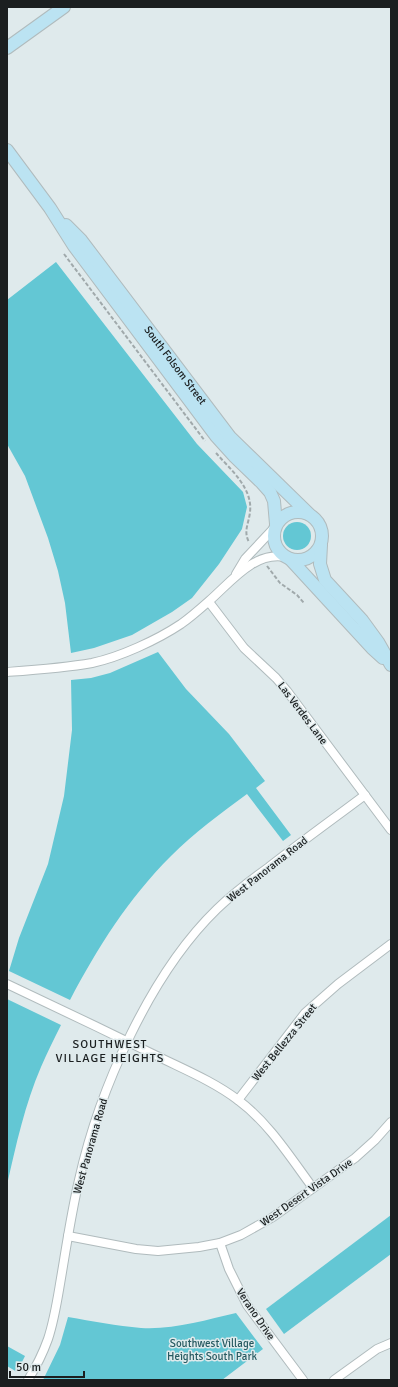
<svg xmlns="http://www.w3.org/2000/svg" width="398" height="1387" font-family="Signika,sans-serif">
  <rect width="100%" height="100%" fill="#dfeaec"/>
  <g fill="#63c7d4">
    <polygon points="56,262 197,444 243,492 247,507 242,529 219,564 192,598 172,612 132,635 94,648 71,653 65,603 58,571 48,538 25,476 7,444 7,300"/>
    <circle cx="297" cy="536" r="14"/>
    <path d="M158 652 186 689 229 734 265 781 256 788 291 835 283 841 247 794C221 813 194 833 171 856 128 899 98 947 70 1000L9 971 19 938 48 864 64 796 72 730 71 680 91 678 110 673Z"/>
    <path d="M7 999 61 1025C54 1039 47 1053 41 1067 25 1104 16 1145 7 1185Z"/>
    <polygon points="391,1215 391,1254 284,1334 266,1309"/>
    <path d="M236 1313 263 1349 222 1380H43L60 1345 68 1317C92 1321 117 1326 141 1328 173 1330 205 1320 236 1313Z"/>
    <polygon points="7,1346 25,1356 17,1372 7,1366"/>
  </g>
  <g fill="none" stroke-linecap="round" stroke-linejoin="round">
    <g stroke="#b0bbbd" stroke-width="10">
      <g id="street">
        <polyline points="236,574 245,559 275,527"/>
        <polyline points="209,602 244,648 276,678 287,691 391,830"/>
        <path d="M7 672C35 670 64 668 92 663 120 657 157 640 181 624 191 617 200 609 209 601 230 583 254 551 285 557"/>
        <path d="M7 984C56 1007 106 1031 155 1055 183 1069 213 1081 238 1100 269 1123 290 1157 313 1188"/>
        <polyline points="238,1100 305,1013 338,984 391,944"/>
        <polyline points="68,1236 136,1249 158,1251 199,1247 220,1243 241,1235 273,1217 355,1158 375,1140 391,1122"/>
        <polyline points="220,1243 229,1269 247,1305 303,1380"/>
        <path d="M28 1380C36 1367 43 1353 48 1339 54 1321 57 1302 60 1284 66 1249 71 1214 79 1180 99 1090 150 974 217 909 233 894 251 880 269 867 301 842 333 819 365 795"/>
        <polyline points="334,1380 377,1349 391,1343"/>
      </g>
    </g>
    <g stroke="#b0bbbd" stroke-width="14">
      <g id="secondary">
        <polyline points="7,48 64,7"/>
        <polyline points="7,150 50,208 74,246 216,436 235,457 262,483 270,492 274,501 276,524"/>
        <path id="s1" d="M66 225 81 240 230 437 309 514"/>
        <circle cx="298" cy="536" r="24"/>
        <polyline points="321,545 320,564 325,580 362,620 378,642 391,665"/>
        <polyline points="291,560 372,648 383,658"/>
      </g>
    </g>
    <g stroke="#a0a9ab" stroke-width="2" stroke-dasharray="4 2" stroke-linecap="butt">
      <polyline points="64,254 205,441"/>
      <path d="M216 453C230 469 253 488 250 512 249 523 243 531 249 542"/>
      <polyline points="267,566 280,583 297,595 304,603"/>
    </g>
    <use href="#street" stroke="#fff" stroke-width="8"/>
    <use href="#secondary" stroke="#bbe3f2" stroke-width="12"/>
  </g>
  <g text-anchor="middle" stroke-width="3" stroke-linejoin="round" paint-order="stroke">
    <g font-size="11" fill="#1b1f20" stroke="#dfeaec">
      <text dy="4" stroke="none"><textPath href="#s1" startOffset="178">South Folsom Street</textPath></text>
      <text transform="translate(303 713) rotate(53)" y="4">Las Verdes Lane</text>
      <text transform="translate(267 869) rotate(-38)" y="4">West Panorama Road</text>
      <text transform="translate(284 1042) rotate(-51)" y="4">West Bellezza Street</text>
      <text transform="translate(90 1146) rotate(-74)" y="4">West Panorama Road</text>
      <text transform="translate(306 1192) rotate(-35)" y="4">West Desert Vista Drive</text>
      <text transform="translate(256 1314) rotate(56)" y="4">Verano Drive</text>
    </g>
    <g font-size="11" fill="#275a61" stroke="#dfeaec">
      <text x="212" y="1347">Southwest Village<tspan x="212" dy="13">Heights South Park</tspan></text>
    </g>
    <g font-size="12" letter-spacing="1" fill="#1b1f20" stroke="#dfeaec">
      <text x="110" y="1048">SOUTHWEST<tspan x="110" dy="14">VILLAGE HEIGHTS</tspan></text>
    </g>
  </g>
  <rect width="398" height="1387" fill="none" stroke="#1b1f20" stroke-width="16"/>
  <path d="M10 1371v6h74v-6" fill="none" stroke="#1b1f20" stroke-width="2"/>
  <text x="16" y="1371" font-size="12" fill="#1b1f20" stroke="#dfeaec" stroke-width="3" paint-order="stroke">50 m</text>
</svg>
